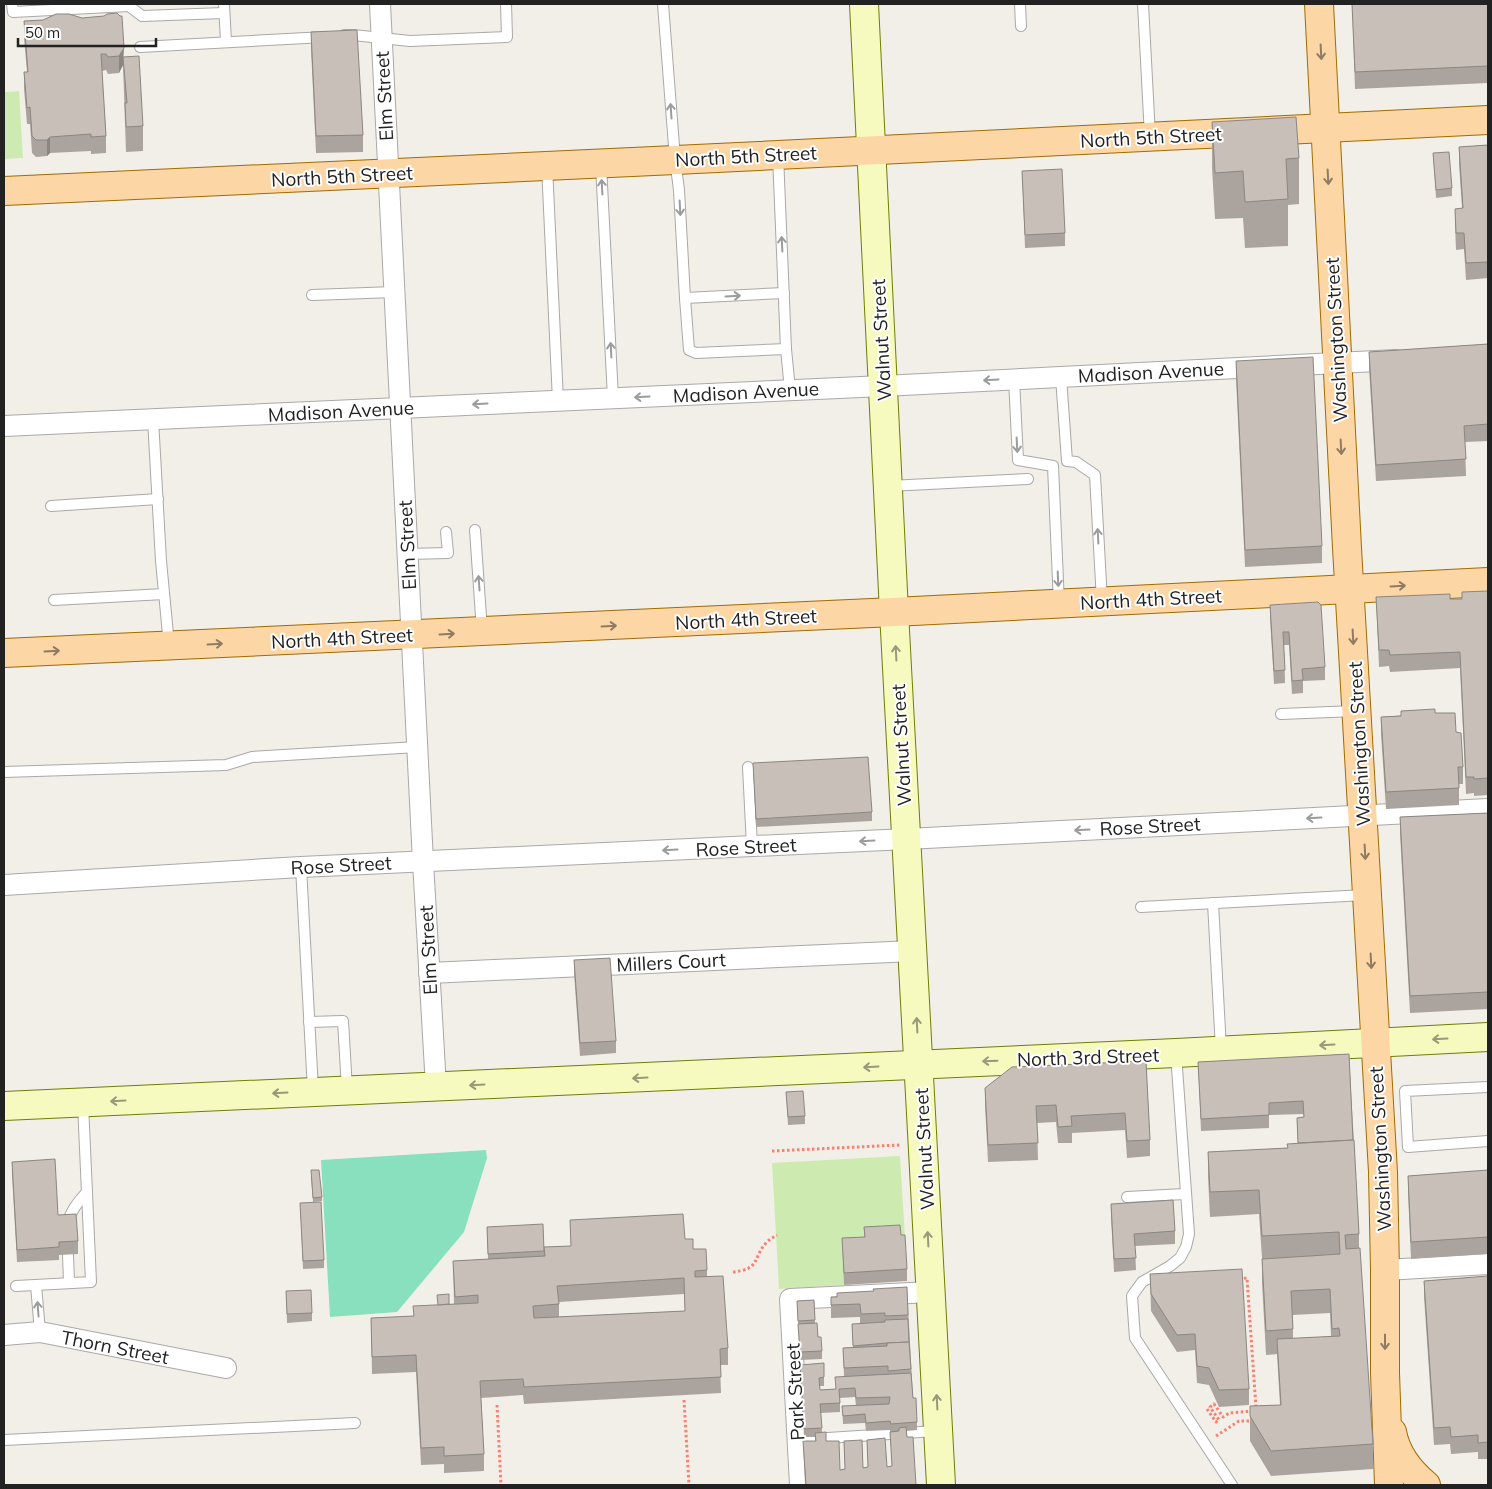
<svg xmlns="http://www.w3.org/2000/svg" width="1492" height="1489" font-family="Mulish,sans-serif">
  <rect width="100%" height="100%" fill="#f2efe9"/>
  <g fill="#cdebb0">
    <polygon points="19,91 23,158 4,159 4,92"/>
    <polygon points="900,1156 905,1237 844,1285 779,1289 772,1163"/>
  </g>
  <polygon fill="#88e0be" points="486,1150 487,1158 464,1232 397,1312 330,1317 321,1160"/>
  <g fill="none" stroke-linecap="round" stroke-linejoin="round">
    <g stroke="#a9a9a9" stroke-width="12">
      <g id="lane">
        <polyline points="12,4 13,12 129,6 131,4"/>
        <polyline points="224,4 226,42"/>
        <polyline points="663,4 675,159 679,190 685,298 689,350 696,353 786,349"/>
        <polyline points="1020,4 1021,26"/>
        <polyline points="1143,4 1150,136"/>
        <polyline points="129,6 142,16 224,13"/>
        <polyline points="344,35 353,35 410,41 507,37 506,4"/>
        <polyline points="140,47 325,37"/>
        <polyline points="778,155 786,349 790,390"/>
        <polyline points="601,165 613,398"/>
        <polyline points="547,166 558,401"/>
        <polyline points="312,295 394,292"/>
        <polyline points="685,298 784,293"/>
        <polyline points="1061,377 1067,461 1076,462 1095,475 1102,601"/>
        <polyline points="1014,379 1018,460 1053,466 1059,604"/>
        <polyline points="153,419 161,561 169,645"/>
        <polyline points="889,486 1028,479"/>
        <polyline points="51,506 158,499"/>
        <polyline points="475,530 482,631"/>
        <polyline points="407,554 448,553 446,532"/>
        <polyline points="54,600 164,594"/>
        <polyline points="1281,714 1355,711"/>
        <polyline points="748,767 752,846"/>
        <polyline points="4,772 226,765 252,757 417,747"/>
        <polyline points="301,867 313,1090"/>
        <polyline points="1213,903 1221,1049"/>
        <polyline points="1141,907 1365,895"/>
        <polyline points="309,1022 343,1021 347,1089"/>
        <polyline points="1176,1054 1189,1234 1186,1247 1180,1258 1170,1266 1142,1282 1132,1296 1135,1338 1232,1485"/>
        <polyline points="1488,1087 1405,1091 1408,1147 1488,1141"/>
        <polyline points="1127,1197 1185,1194"/>
        <path d="M66 1227C71 1211 76 1204 87 1192"/>
        <polyline points="68,1254 69,1283"/>
        <polyline points="36,1285 40,1332"/>
        <polyline points="16,1286 91,1282 83,1104"/>
        <polyline points="4,1440 355,1423"/>
        <polyline points="797,1440 936,1431"/>
      </g>
    </g>
    <g stroke="#a9a9a9" stroke-width="22">
      <g id="street">
        <polyline points="380,4 423,862 436,1087"/>
        <polyline points="4,426 883,386 1396,360"/>
        <polyline points="4,885 301,867 907,839 1488,809"/>
        <polyline points="429,973 913,951"/>
        <polyline points="1385,1270 1488,1264"/>
        <polyline points="4,1335 40,1332 226,1368"/>
        <polyline points="800,1485 790,1299 931,1292"/>
      </g>
    </g>
    <g stroke="#707d05" stroke-width="30">
      <g id="secondary">
        <polyline points="864,4 894,612 941,1485"/>
        <polyline points="4,1106 1176,1053 1488,1037"/>
      </g>
    </g>
    <g stroke="#a06b00" stroke-width="30">
      <g id="primary">
        <polyline points="1319,4 1347,548 1383,1172 1385,1270 1385,1373 1389,1485"/>
        <path d="M4 191C499 170 993 144 1488 120"/>
        <polyline points="4,653 894,612 1488,582"/>
        <path d="M1392 1432C1396 1454 1409 1471 1426 1485"/>
      </g>
    </g>
    <g stroke="#fa8072" stroke-width="3" stroke-dasharray="2.5 2.5" stroke-linecap="butt">
      <polyline points="772,1151 900,1145"/>
      <path d="M733 1272C762 1269 752 1257 767 1242 770 1239 774 1237 777 1235"/>
      <polyline points="1239,1279 1247,1278 1256,1408"/>
      <polyline points="684,1400 689,1485"/>
      <polyline points="497,1405 501,1485"/>
      <polyline points="1207,1409 1216,1422 1219,1420 1210,1407 1214,1404 1223,1417 1229,1413 1253,1411"/>
      <polyline points="1216,1436 1239,1421 1252,1421"/>
    </g>
    <use href="#lane" stroke="#fff" stroke-width="10"/>
    <use href="#street" stroke="#fff" stroke-width="20"/>
    <use href="#secondary" stroke="#f7fabf" stroke-width="28"/>
    <use href="#primary" stroke="#fcd6a4" stroke-width="28"/>
  </g>
  <g fill="#aba49e" fill-rule="evenodd">
    <polygon points="1352,4 1488,4 1488,83 1355,89"/>
    <polygon points="24,21 124,57 143,126 143,151 126,152 123,65 119,73 108,74 106,70 102,71 106,136 106,153 91,154 91,151 50,153 47,156 36,157 32,153 30,124 27,124 24,89 24,72 27,72 24,38"/>
    <polygon points="311,32 363,135 363,152 316,153 311,49"/>
    <polygon points="1212,122 1299,158 1299,204 1288,205 1288,246 1245,248 1243,218 1215,219 1212,168"/>
    <polygon points="1488,145 1488,278 1466,280 1464,249 1456,250 1455,225 1455,209 1462,208 1459,164 1459,147"/>
    <polygon points="1433,153 1452,188 1452,196 1436,198"/>
    <polygon points="1022,171 1065,233 1065,246 1025,248"/>
    <polygon points="1488,344 1488,441 1465,442 1466,476 1376,481 1369,368 1369,352"/>
    <polygon points="1236,361 1322,546 1322,563 1245,567 1236,378"/>
    <polygon points="1488,591 1488,795 1474,796 1474,793 1466,794 1460,668 1390,672 1389,666 1379,667 1376,597 1450,599 1462,599"/>
    <polygon points="1270,605 1325,667 1325,680 1303,681 1303,693 1292,694 1289,645 1284,645 1285,683 1274,684 1270,618"/>
    <polygon points="1435,713 1456,732 1463,767 1463,784 1459,784 1459,805 1386,809 1381,734 1381,717"/>
    <polygon points="753,763 872,812 872,821 756,827"/>
    <polygon points="1488,813 1488,1009 1410,1013 1400,834 1400,817"/>
    <polygon points="574,960 616,1041 616,1053 580,1056 574,973"/>
    <path d="M1349 1054 1359 1234V1248L1373 1444V1469L1271 1476 1250 1441V1406L1280 1405 1277 1354 1266 1355 1262 1283V1258L1259 1214 1210 1217 1208 1177V1152L1287 1148 1298 1143 1297 1118 1304 1117 1303 1114 1269 1115V1128L1201 1131 1198 1062ZM1330 1313 1331 1336 1293 1339V1315Z"/>
    <polygon points="1146,1061 1150,1140 1150,1156 1127,1158 1125,1130 1072,1133 1072,1143 1058,1143 1056,1122 1037,1123 1038,1160 988,1162 985,1105 985,1088"/>
    <polygon points="786,1092 805,1116 805,1124 788,1125"/>
    <polygon points="12,1162 58,1215 78,1241 78,1254 59,1255 59,1260 17,1262 12,1174"/>
    <polygon points="1488,1170 1488,1254 1411,1259 1408,1193 1408,1176"/>
    <polygon points="311,1175 322,1197 322,1201 313,1202"/>
    <polygon points="300,1203 324,1260 324,1268 303,1269"/>
    <polygon points="1111,1204 1175,1231 1175,1244 1135,1246 1136,1270 1114,1272 1111,1217"/>
    <path d="M570 1220 685 1239 693 1249 707 1270V1276L728 1348V1365H720L721 1393 524 1404 523 1395 481 1398 484 1454V1471L444 1473V1464L421 1465 416 1372 372 1374 371 1318 413 1316 438 1305 454 1304 453 1261 488 1259 487 1227 544 1251 571 1246ZM684 1294 685 1311 559 1317V1302Z"/>
    <polygon points="864,1227 901,1235 907,1269 907,1281 844,1285 842,1238 864,1237"/>
    <polygon points="1150,1274 1249,1389 1249,1405 1219,1407 1209,1385 1197,1383 1195,1350 1177,1352 1151,1311"/>
    <polygon points="1488,1276 1488,1459 1478,1459 1478,1452 1451,1454 1450,1444 1434,1445 1424,1297 1424,1281"/>
    <path d="M907 1287 913 1398 917 1422V1430L906 1431 907 1437 916 1485H805L803 1441H815V1437H804L800 1365 824 1377V1386H819L820 1390 836 1389 844 1377 843 1348 853 1347 852 1324H860V1317L831 1318V1297ZM855 1397 856 1406H842L843 1424 865 1423 866 1431 890 1430 892 1466 887 1467 867 1440 868 1467 863 1468 844 1441 845 1469 840 1470 822 1432 821 1413 840 1412V1398Z"/>
    <polygon points="286,1291 312,1313 312,1321 287,1323"/>
    <polygon points="814,1300 815,1323 822,1351 822,1359 800,1360 797,1301"/>
  </g>
  <g fill="#8b8681">
    <polygon points="124,48 123,65 119,73 119,56"/>
    <polygon points="50,137 50,153 47,156 47,140"/>
  </g>
  <g fill="#c7bfb8" stroke="#8b8681" fill-rule="evenodd">
    <polygon points="1352,4 1488,4 1488,66 1355,72"/>
    <polygon points="117,13 120,16 122,16 124,48 119,56 108,57 106,54 101,54 106,136 91,137 91,134 50,137 47,140 36,140 32,136 30,107 27,108 24,72 28,72 24,21 43,20 56,14 69,14 82,18 104,16 107,14"/>
    <polygon points="357,30 363,135 316,136 311,32"/>
    <polygon points="139,56 143,126 126,127 125,103 127,103 123,57"/>
    <polygon points="1296,117 1299,158 1286,159 1288,199 1245,202 1243,171 1215,173 1212,122"/>
    <polygon points="1488,145 1488,262 1466,263 1464,233 1456,233 1455,209 1463,208 1459,147"/>
    <polygon points="1449,152 1452,188 1436,190 1433,153"/>
    <polygon points="1062,169 1065,233 1025,235 1022,171"/>
    <polygon points="1488,344 1488,424 1464,426 1466,459 1376,465 1369,352"/>
    <polygon points="1313,357 1322,546 1245,550 1236,361"/>
    <polygon points="1488,591 1488,778 1474,779 1474,777 1466,777 1460,652 1390,655 1389,650 1379,650 1376,597 1450,594 1450,599 1462,599 1462,592"/>
    <polygon points="1318,602 1321,605 1325,667 1302,669 1303,680 1292,681 1289,632 1283,632 1285,670 1274,671 1270,605"/>
    <polygon points="1435,709 1435,713 1455,713 1456,732 1461,733 1463,767 1458,767 1459,788 1386,792 1381,717 1401,716 1401,711"/>
    <polygon points="868,757 872,812 756,819 753,763"/>
    <polygon points="1488,813 1488,992 1410,996 1400,817"/>
    <polygon points="610,958 616,1041 580,1043 574,960"/>
    <polygon points="1349,1054 1353,1140 1298,1143 1297,1118 1304,1117 1303,1101 1269,1103 1269,1115 1201,1119 1198,1062"/>
    <polygon points="1146,1061 1150,1140 1127,1141 1125,1113 1071,1116 1072,1126 1058,1127 1056,1105 1036,1106 1038,1143 988,1145 985,1088 1012,1067"/>
    <polygon points="803,1091 805,1116 788,1117 786,1092"/>
    <polygon points="1354,1140 1359,1234 1345,1235 1346,1249 1360,1248 1373,1444 1271,1451 1250,1416 1250,1406 1281,1405 1277,1339 1340,1336 1339,1328 1332,1329 1330,1289 1291,1291 1293,1329 1266,1331 1262,1259 1340,1254 1339,1232 1262,1236 1259,1190 1210,1192 1208,1152 1288,1148 1287,1144"/>
    <polygon points="55,1159 58,1215 76,1214 78,1241 59,1242 59,1247 17,1250 12,1162"/>
    <polygon points="311,1170 319,1170 322,1197 313,1198"/>
    <polygon points="1488,1170 1488,1237 1411,1242 1408,1176"/>
    <polygon points="1173,1200 1175,1231 1134,1234 1136,1258 1114,1259 1111,1204"/>
    <polygon points="321,1202 324,1260 303,1261 300,1203"/>
    <path d="M683 1214 685 1239H693V1249H706L707 1270 695 1271V1277L723 1276 728 1348 720 1349 721 1377 524 1387 523 1379 480 1381 484 1454 444 1456V1447L421 1448 416 1355 372 1357 371 1318 414 1316 413 1306 478 1303V1295L455 1297 453 1261 545 1256 544 1247 571 1246 570 1220ZM684 1278 685 1311 534 1318 533 1306 559 1304 557 1286Z"/>
    <polygon points="543,1224 544,1251 488,1254 487,1227"/>
    <polygon points="900,1225 901,1235 905,1235 907,1269 844,1273 842,1238 865,1237 864,1227"/>
    <polygon points="1242,1269 1249,1389 1219,1390 1209,1368 1197,1366 1195,1334 1177,1335 1151,1294 1150,1274"/>
    <polygon points="1488,1276 1488,1442 1478,1443 1478,1435 1451,1437 1450,1427 1434,1428 1424,1281"/>
    <polygon points="907,1287 908,1315 885,1316 885,1313 861,1314 860,1304 831,1305 831,1297 837,1297 837,1293 874,1291 873,1289"/>
    <polygon points="311,1290 312,1313 287,1314 286,1291"/>
    <polygon points="449,1294 449,1304 438,1305 437,1295"/>
    <polygon points="814,1300 815,1320 798,1321 797,1301"/>
    <polygon points="908,1319 909,1342 887,1343 887,1346 887,1343 853,1346 852,1324 885,1322 885,1320"/>
    <polygon points="817,1323 818,1337 821,1337 822,1351 800,1352 798,1324"/>
    <polygon points="909,1342 911,1369 888,1371 888,1366 844,1368 843,1348 887,1346 887,1343"/>
    <polygon points="824,1363 824,1377 819,1378 820,1390 836,1389 835,1377 911,1373 913,1398 916,1398 917,1422 891,1424 890,1421 866,1423 865,1414 843,1416 842,1406 889,1404 890,1397 856,1398 855,1388 839,1389 840,1403 820,1404 822,1428 804,1429 800,1365"/>
    <polygon points="906,1427 907,1437 913,1437 916,1485 806,1485 803,1441 816,1441 815,1433 826,1432 826,1441 839,1441 840,1470 845,1469 844,1441 862,1440 863,1468 868,1467 867,1440 885,1438 887,1467 892,1466 890,1432 899,1431 899,1428"/>
  </g>
  <defs><path id="oneway-shaft" d="M-6 0H5M1.5-3L5.5 0L1.5 3" fill="none" stroke-width="1.6" stroke-linecap="round" stroke-linejoin="round" transform="scale(1.25)"/></defs>
  <g stroke="#8f7c63">
    <use href="#oneway-shaft" transform="translate(1321 52) rotate(87)"/>
    <use href="#oneway-shaft" transform="translate(1328 177) rotate(87)"/>
    <use href="#oneway-shaft" transform="translate(1341 447) rotate(87)"/>
    <use href="#oneway-shaft" transform="translate(1398 586) rotate(-3)"/>
    <use href="#oneway-shaft" transform="translate(609 626) rotate(-3)"/>
    <use href="#oneway-shaft" transform="translate(447 634) rotate(-3)"/>
    <use href="#oneway-shaft" transform="translate(1353 637) rotate(87)"/>
    <use href="#oneway-shaft" transform="translate(215 644) rotate(-3)"/>
    <use href="#oneway-shaft" transform="translate(52 651) rotate(-3)"/>
    <use href="#oneway-shaft" transform="translate(1365 852) rotate(87)"/>
    <use href="#oneway-shaft" transform="translate(1371 961) rotate(87)"/>
    <use href="#oneway-shaft" transform="translate(1385 1342) rotate(90)"/>
  </g>
  <g stroke="#9c9c9c">
    <use href="#oneway-shaft" transform="translate(671 111) rotate(-94)"/>
    <use href="#oneway-shaft" transform="translate(602 187) rotate(-93)"/>
    <use href="#oneway-shaft" transform="translate(680 208) rotate(87)"/>
    <use href="#oneway-shaft" transform="translate(782 244) rotate(-93)"/>
    <use href="#oneway-shaft" transform="translate(733 296) rotate(-3)"/>
    <use href="#oneway-shaft" transform="translate(611 350) rotate(-93)"/>
    <use href="#oneway-shaft" transform="translate(991 380) rotate(177)"/>
    <use href="#oneway-shaft" transform="translate(642 397) rotate(177)"/>
    <use href="#oneway-shaft" transform="translate(480 404) rotate(177)"/>
    <use href="#oneway-shaft" transform="translate(1017 445) rotate(87)"/>
    <use href="#oneway-shaft" transform="translate(1098 536) rotate(-93)"/>
    <use href="#oneway-shaft" transform="translate(1058 579) rotate(88)"/>
    <use href="#oneway-shaft" transform="translate(479 583) rotate(-94)"/>
    <use href="#oneway-shaft" transform="translate(1314 818) rotate(177)"/>
    <use href="#oneway-shaft" transform="translate(1082 830) rotate(177)"/>
    <use href="#oneway-shaft" transform="translate(867 841) rotate(177)"/>
    <use href="#oneway-shaft" transform="translate(670 850) rotate(177)"/>
    <use href="#oneway-shaft" transform="translate(38 1309) rotate(-94)"/>
  </g>
  <g stroke="#979978">
    <use href="#oneway-shaft" transform="translate(896 653) rotate(-93)"/>
    <use href="#oneway-shaft" transform="translate(917 1025) rotate(-93)"/>
    <use href="#oneway-shaft" transform="translate(1440 1039) rotate(177)"/>
    <use href="#oneway-shaft" transform="translate(1327 1045) rotate(177)"/>
    <use href="#oneway-shaft" transform="translate(990 1061) rotate(178)"/>
    <use href="#oneway-shaft" transform="translate(871 1067) rotate(177)"/>
    <use href="#oneway-shaft" transform="translate(640 1078) rotate(177)"/>
    <use href="#oneway-shaft" transform="translate(477 1085) rotate(177)"/>
    <use href="#oneway-shaft" transform="translate(280 1093) rotate(177)"/>
    <use href="#oneway-shaft" transform="translate(118 1101) rotate(177)"/>
    <use href="#oneway-shaft" transform="translate(928 1239) rotate(-93)"/>
    <use href="#oneway-shaft" transform="translate(937 1402) rotate(-93)"/>
  </g>
  <g text-anchor="middle" stroke-width="4" stroke-linejoin="round" paint-order="stroke">
    <g font-size="19" fill="#222" stroke="#fff">
      <text transform="translate(384 96) rotate(-93)" y="7">Elm Street</text>
      <text transform="translate(1151 137) rotate(-3)" y="7">North 5th Street</text>
      <text transform="translate(746 156) rotate(-3)" y="7">North 5th Street</text>
      <text transform="translate(342 176) rotate(-3)" y="7">North 5th Street</text>
      <text transform="translate(881 340) rotate(-93)" y="7">Walnut Street</text>
      <text transform="translate(1336 340) rotate(-93)" y="7">Washington Street</text>
      <text transform="translate(1151 372) rotate(-3)" y="7">Madison Avenue</text>
      <text transform="translate(746 392) rotate(-3)" y="7">Madison Avenue</text>
      <text transform="translate(341 411) rotate(-3)" y="7">Madison Avenue</text>
      <text transform="translate(407 545) rotate(-93)" y="7">Elm Street</text>
      <text transform="translate(1151 599) rotate(-3)" y="7">North 4th Street</text>
      <text transform="translate(746 619) rotate(-3)" y="7">North 4th Street</text>
      <text transform="translate(342 638) rotate(-3)" y="7">North 4th Street</text>
      <text transform="translate(1359 744) rotate(-93)" y="7">Washington Street</text>
      <text transform="translate(901 745) rotate(-93)" y="7">Walnut Street</text>
      <text transform="translate(1150 826) rotate(-3)" y="7">Rose Street</text>
      <text transform="translate(746 847) rotate(-3)" y="7">Rose Street</text>
      <text transform="translate(341 865) rotate(-3)" y="7">Rose Street</text>
      <text transform="translate(428 950) rotate(-93)" y="7">Elm Street</text>
      <text transform="translate(671 962) rotate(-3)" y="7">Millers Court</text>
      <text transform="translate(1088 1057) rotate(-2)" y="7">North 3rd Street</text>
      <text transform="translate(924 1149) rotate(-93)" y="7">Walnut Street</text>
      <text transform="translate(1380 1149) rotate(-93)" y="7">Washington Street</text>
      <text transform="translate(115 1347) rotate(11)" y="7">Thorn Street</text>
      <text transform="translate(795 1392) rotate(-93)" y="7">Park Street</text>
    </g>
  </g>
  <rect width="1492" height="1489" fill="none" stroke="#222222" stroke-width="10"/>
  <path d="M18 38v8h138v-8" fill="none" stroke="#222222" stroke-width="2.5"/>
  <text x="25" y="38" font-size="15" fill="#222222" stroke="#ffffff" stroke-width="4" paint-order="stroke">50 m</text>
</svg>
